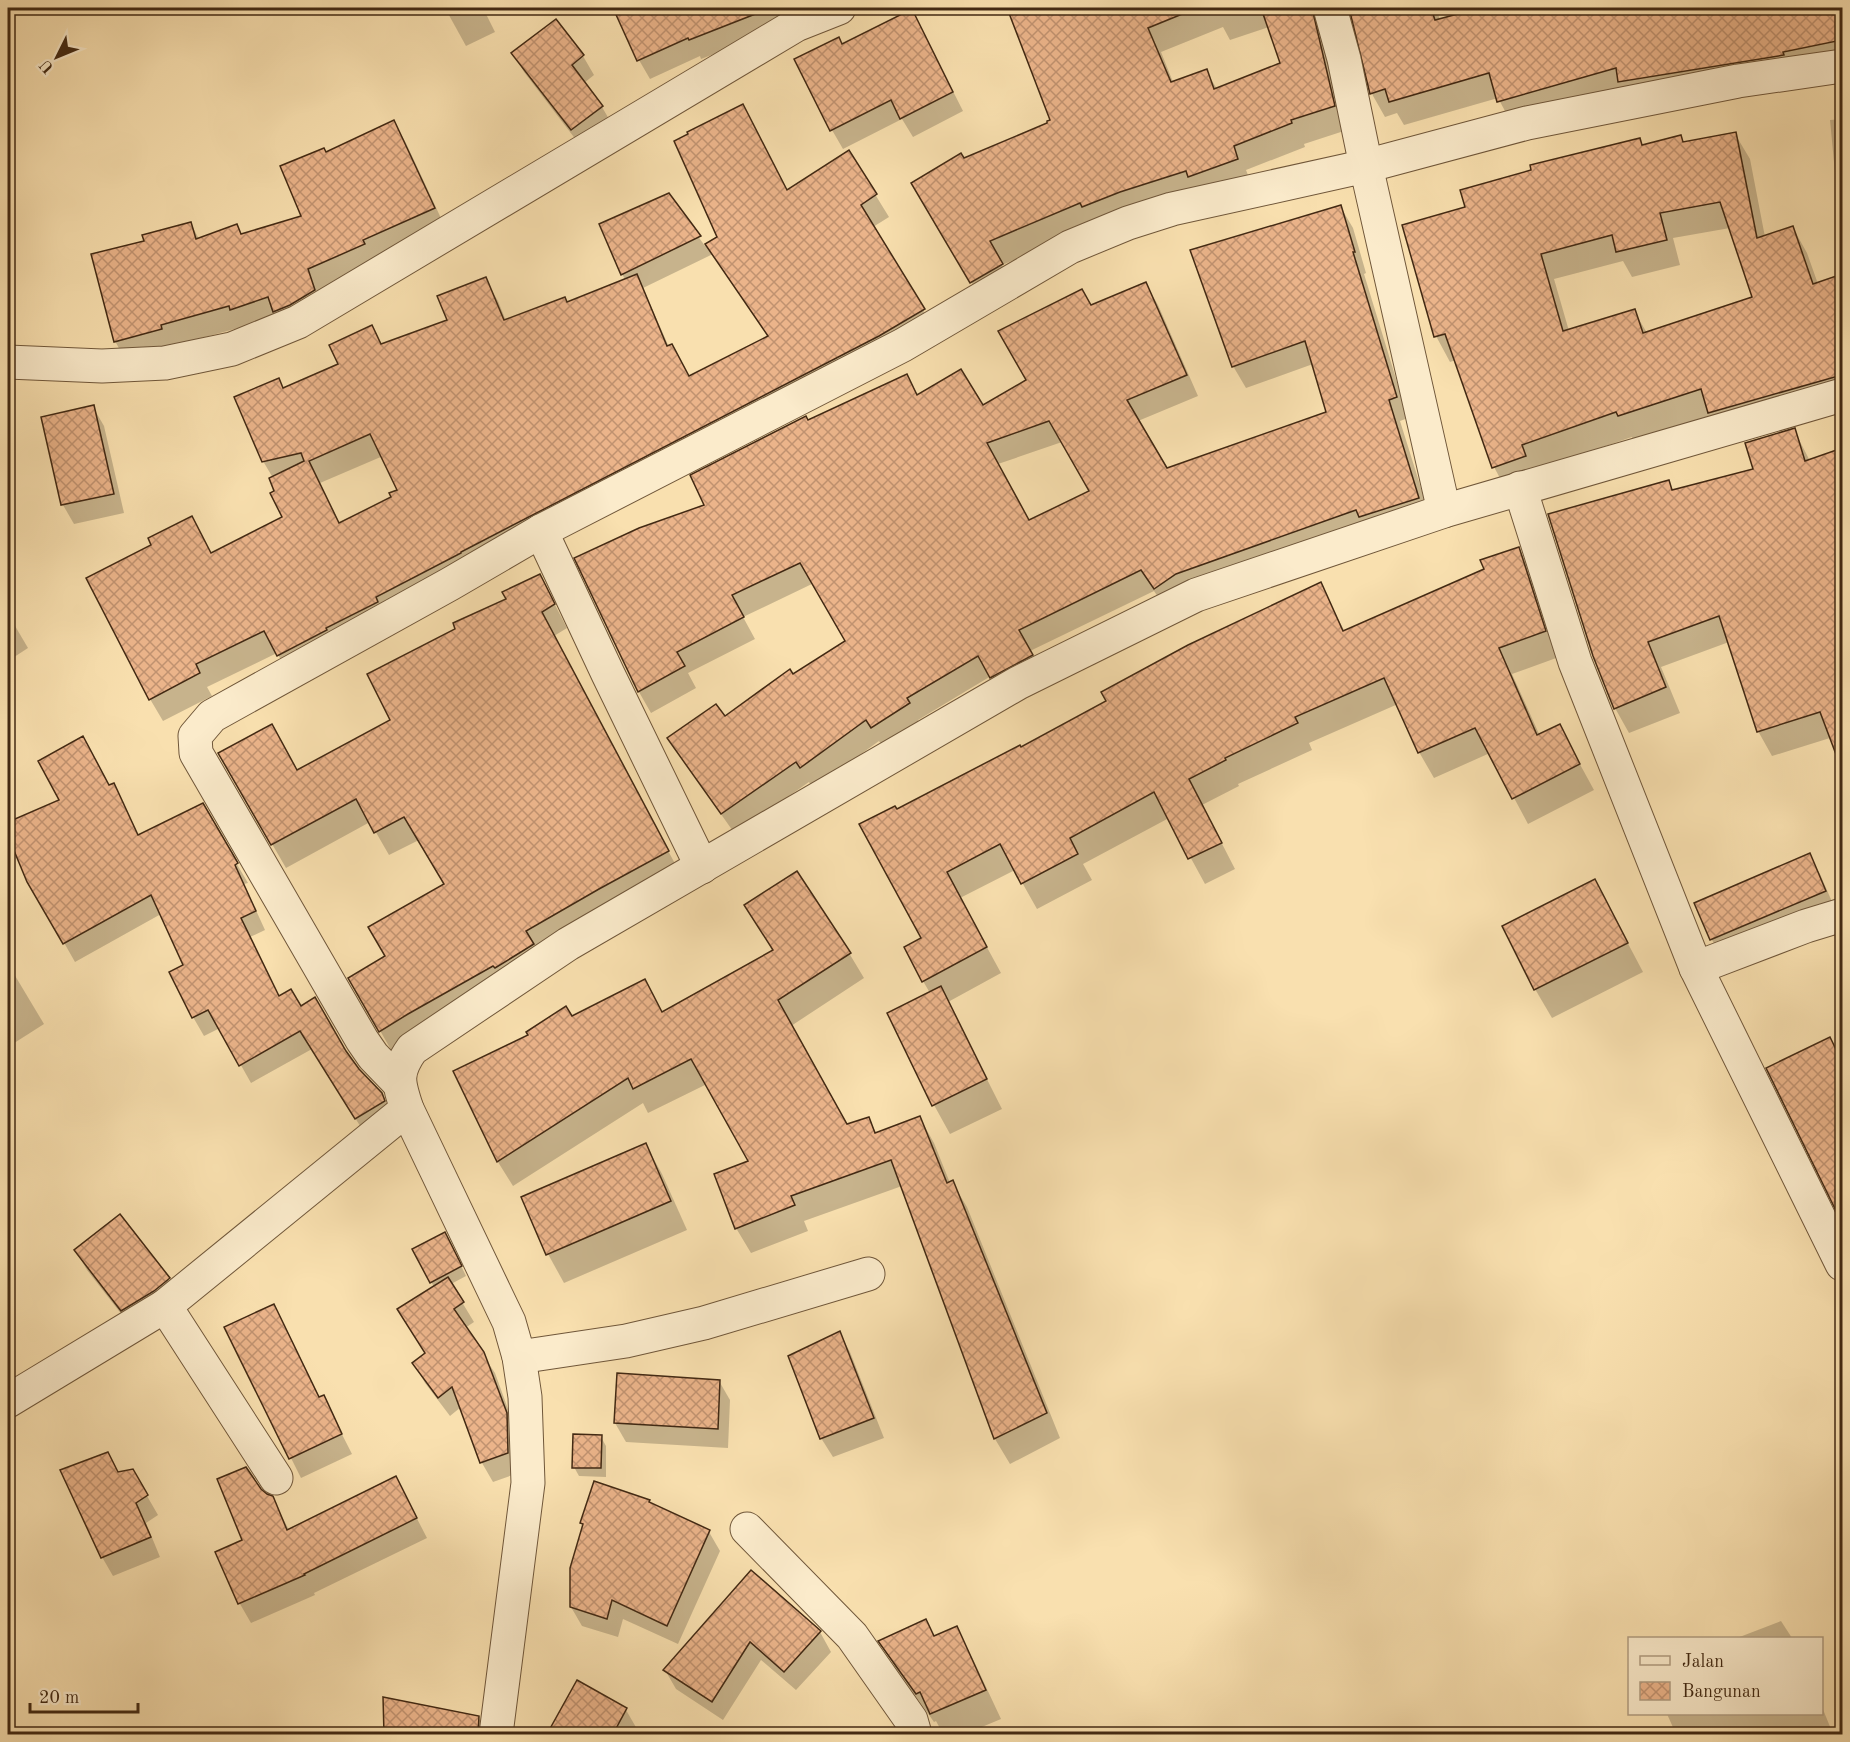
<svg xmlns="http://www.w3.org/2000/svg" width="1850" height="1742" font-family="'Old Standard TT',serif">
  <defs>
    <pattern id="building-cross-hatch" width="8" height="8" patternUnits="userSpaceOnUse" patternTransform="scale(1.5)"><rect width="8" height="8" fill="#ebb48a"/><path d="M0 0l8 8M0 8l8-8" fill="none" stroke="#c09270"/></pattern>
  </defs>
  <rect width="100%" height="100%" fill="#f9e0af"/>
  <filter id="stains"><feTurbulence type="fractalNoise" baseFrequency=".00333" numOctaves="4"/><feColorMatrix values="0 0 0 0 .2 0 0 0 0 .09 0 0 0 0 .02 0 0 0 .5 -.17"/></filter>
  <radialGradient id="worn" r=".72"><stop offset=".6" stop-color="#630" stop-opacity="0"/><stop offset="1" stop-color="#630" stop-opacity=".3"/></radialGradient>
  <g fill="#0003" fill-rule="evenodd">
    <polygon points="445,8 483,8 495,32 466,46"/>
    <polygon points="615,8 801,8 806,19 701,59 700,56 650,79 639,60"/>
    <path d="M1009 8H1436L1440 20 1486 8H1842V65L1512 124 1498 98 1404 125 1397 113 1385 117 1372 94 1353 15 1338 13 1347 130 1304 144 1305 147 1246 170 1251 183 1094 226 1002 265 1015 288 985 305 913 183 963 160 1049 124 1052 121ZM1223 27 1230 40 1269 27 1282 64 1217 89 1206 71 1173 82 1161 52Z"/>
    <polygon points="556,21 583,56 594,75 584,83 602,107 613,126 583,149 524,72 513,53"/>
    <polygon points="922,30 963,111 913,137 902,119 843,149 832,130 842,45"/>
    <path d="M743 106 788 191 849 152 889 217 873 227 936 332 291 677 277 653 207 687 212 696 163 721 150 699 153 545 192 518 212 555 284 518 273 478 263 461 278 380 284 389 340 365 371 327 382 345 449 321 485 279 498 301 506 321 568 304 626 281 622 274 668 195 705 246 719 237ZM713 254 768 337 689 378 669 347 643 288ZM383 456 399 491 393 498 340 524 320 483Z"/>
    <polygon points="1842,119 1842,212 1838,205 1830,120"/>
    <polygon points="394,122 406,143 446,229 376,266 319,290 326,312 244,331 242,327 172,346 127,363 115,341 146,242 191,224 199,239 237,226 242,236 303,217 325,153"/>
    <path d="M1735 134 1750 159 1765 237 1793 228 1807 253 1818 284 1842 275V403L1724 438 1712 415 1633 440 1632 437 1535 470 1508 493 1494 467 1456 360 1450 362 1436 336 1467 208 1639 140 1643 146 1681 137 1684 143ZM1730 228 1754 298 1647 333 1634 311 1569 331 1554 279 1623 261 1632 277 1680 265 1673 238Z"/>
    <path d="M1340 206 1353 228 1366 273 1364 274 1408 418 1400 421 1431 520 1167 610 1154 591 1030 651 1044 676 1003 698 991 676 918 720 921 725 884 749 879 741 813 789 809 782 735 834 682 759 669 738 725 718 847 641 814 583 743 617 755 639 688 673 696 688 651 713 639 692 576 559 706 506 808 422 907 376 919 396 983 407 1028 380 1091 307 1146 284 1158 305 1198 396 1138 421 1166 470 1328 413 1313 364 1246 388 1233 366ZM1062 442 1091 492 1029 522 998 464Z"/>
    <polygon points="8,322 15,348 8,350"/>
    <polygon points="93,407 104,426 124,513 74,524 63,505 43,418"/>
    <polygon points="1794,430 1810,461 1842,450 1842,760 1830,738 1772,756 1758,731 1729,642 1661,667 1680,713 1629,733 1615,708 1668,482 1674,491 1755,470"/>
    <polygon points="1518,548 1533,574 1559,657 1512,674 1540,736 1559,726 1594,790 1528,824 1490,753 1434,778 1419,752 1398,704 1309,743 1312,750 1238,784 1239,786 1202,805 1235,869 1205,884 1169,818 1083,864 1092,880 1037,909 1015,870 960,898 1001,973 948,1002 1002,1109 950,1134 934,1105 930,993 923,981 923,939 897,811 1021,749 1320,584 1345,632 1485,570"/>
    <polygon points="540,576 567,628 554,636 681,875 394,1055 350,978 387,956 446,885 419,840 389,855 370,822 286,868 220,754 297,771 393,721 457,630 508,600"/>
    <polygon points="8,614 28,648 8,661"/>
    <polygon points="113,785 139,836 202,805 248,883 244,884 265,930 250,937 279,997 301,1008 345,1051 358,1070 381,1094 392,1113 367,1137 312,1049 251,1083 220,1028 204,1036 193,1017 185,966 161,914 75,962 29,881 8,833 8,824 61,800"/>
    <polygon points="1809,855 1820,874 1836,911 1723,959 1712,940 1696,904"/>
    <polygon points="1595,881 1643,972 1552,1018 1535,989"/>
    <polygon points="746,906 849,953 864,978 791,1026 847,1126 868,1118 877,1134 920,1118 934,1143 950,1183 952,1182 967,1207 1060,1438 1010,1464 995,1439 902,1186 804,1221 808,1231 751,1253 736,1228 750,1162 707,1084 648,1113 643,1103 513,1186 498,1162 455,1071 572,1018 644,981 663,1013 774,952"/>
    <polygon points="8,964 44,1024 8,1047"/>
    <polygon points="1830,1039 1842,1062 1842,1219 1768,1069"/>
    <polygon points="646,1145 662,1174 687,1230 564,1283 548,1254 523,1197"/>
    <polygon points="450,1243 466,1276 451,1284 474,1322 465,1328 495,1373 517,1434 518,1473 493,1482 482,1463 461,1407 450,1416 425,1383 414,1364 426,1355 434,1287 414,1249"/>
    <polygon points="76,1251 168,1279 179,1298 133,1329 87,1270"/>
    <polygon points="273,1306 320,1398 323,1397 352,1454 301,1478 226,1328"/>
    <polygon points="839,1332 850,1352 884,1438 833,1457 821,1438"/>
    <polygon points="719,1381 730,1400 728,1448 626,1442 615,1423"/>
    <polygon points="601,1437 606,1446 606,1477 579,1476 574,1467"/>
    <polygon points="132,1470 158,1515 146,1523 160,1557 113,1576 102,1557"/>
    <polygon points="396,1478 427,1538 314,1593 315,1595 251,1623 240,1604 217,1552 244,1541 259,1490 272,1497 289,1530"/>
    <polygon points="650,1504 709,1532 720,1551 678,1644 623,1619 618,1637 582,1626 571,1607 584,1527 581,1523"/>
    <polygon points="752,1572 820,1632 831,1652 796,1690 761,1660 723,1720 676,1689 665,1670"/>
    <polygon points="926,1621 935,1637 956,1628 972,1657 1001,1719 965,1734 943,1734 936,1721 934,1722 897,1670 880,1641"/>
    <polygon points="1781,1621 1792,1638 1737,1638"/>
    <polygon points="578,1682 626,1710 637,1729 634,1734 549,1734"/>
    <polygon points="385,1699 478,1717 488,1734 386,1734"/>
    <polygon points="1822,1707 1833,1734 1676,1734 1667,1714 1822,1714"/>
  </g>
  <g fill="url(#building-cross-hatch)" stroke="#422913" stroke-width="1.5" fill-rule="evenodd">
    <polygon points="613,8 768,8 768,9 689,40 688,38 637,61"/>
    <polygon points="1007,8 1197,8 1148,28 1171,82 1207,69 1214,89 1280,63 1261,8 1312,8 1335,106 1291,120 1292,123 1234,146 1238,159 1188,177 1186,171 1120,192 1082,207 1080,203 990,241 1003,264 970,283 911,183 961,153 964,158 1047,123 1047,121 1050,120"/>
    <polygon points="1349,8 1431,8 1435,20 1480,8 1842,8 1842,40 1783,52 1784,55 1618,82 1616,68 1497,102 1489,73 1389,102 1385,89 1370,94"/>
    <polygon points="912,9 953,92 900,119 891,100 830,131 794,59 839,37 842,44"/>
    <polygon points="556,19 584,55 572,65 603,106 571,130 511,53"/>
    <path d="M743 104 787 190 849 150 877 194 861 205 925 309 879 336 461 552V553L376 597 378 602 326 628 327 630 277 656 264 631 196 664 200 673 149 700 86 578 151 545 148 538 192 516 211 553 282 517 270 493 274 491 269 478 304 461 301 453 262 462 234 397 279 378 283 388 338 364 329 345 372 325 381 344 447 320 437 296 486 277 504 320 565 297 567 302 637 274 667 346 672 344 689 376 768 336 705 244 717 237 674 141 688 134 687 132ZM370 434 397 490 389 493 391 497 339 523 309 461Z"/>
    <polygon points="394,120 435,208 363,240 365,244 308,269 315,290 290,305 273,312 268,297 230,310 229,306 161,325 162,329 114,342 91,254 144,241 142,235 191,222 196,239 237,224 241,234 301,216 280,166 324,148 326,152"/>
    <path d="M1736 132 1757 238 1793 226 1813 284 1842 274V375L1708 413 1701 389 1618 416 1616 412 1522 445 1526 456 1492 468 1445 334 1434 337 1402 225 1465 207 1460 190 1531 170 1530 165 1640 138 1642 145 1681 135 1683 142ZM1720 202 1752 297 1643 333 1635 309 1563 331 1541 254 1612 235 1616 252 1667 240 1660 213Z"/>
    <polygon points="669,193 701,236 621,275 599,224"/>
    <path d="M1341 205 1355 252H1353L1397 397 1389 400 1419 498 1359 517 1356 510 1176 574 1154 589 1141 570 1019 630 1033 655 990 678 978 656 907 698 910 703 871 728 866 720 800 768 796 762 721 814 667 738 716 704 725 716 790 669 793 674 845 641 800 563 732 595 744 617 677 652 685 666 638 692 574 558 639 528 704 505 690 475 806 416 808 420 907 374 917 395 961 369 983 405 1026 380 998 331 1082 289 1091 305 1146 282 1187 375 1127 400 1167 468 1326 412 1305 341 1232 367 1190 250ZM1049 421 1089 491 1029 520 987 443Z"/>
    <polygon points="94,405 114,494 61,505 41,417"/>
    <polygon points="1795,428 1805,461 1842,448 1842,765 1840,765 1820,712 1757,732 1719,616 1648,642 1666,687 1614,709 1593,656 1548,514 1669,480 1672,490 1753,469 1745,443"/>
    <polygon points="1519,547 1546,631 1499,648 1537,735 1560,724 1580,764 1512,799 1475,728 1418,753 1384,678 1295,717 1298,723 1225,758 1226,760 1189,779 1222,843 1188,859 1154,792 1070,838 1078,854 1021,884 1000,844 947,872 987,947 922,982 904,947 921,938 859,824 895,806 897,809 1020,745 1021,747 1106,701 1101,692 1188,645 1321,582 1343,631 1484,569 1480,560"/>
    <polygon points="540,574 555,604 542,612 669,851 599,889 526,931 534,944 495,968 493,966 408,1014 379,1032 348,978 385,956 368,927 444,884 404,817 374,833 356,799 271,845 218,753 272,724 297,770 390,720 367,674 455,629 453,623 506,599 502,592"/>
    <polygon points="83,736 109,785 114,783 138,835 203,803 238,863 235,865 256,911 241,918 279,996 291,989 301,1006 315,997 346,1051 359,1069 382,1093 385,1101 355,1119 300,1031 239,1066 208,1010 192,1018 169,972 183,965 151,895 63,944 27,882 8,836 8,822 59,800 38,761"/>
    <polygon points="1810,853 1826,891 1710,940 1694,903"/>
    <polygon points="797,871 851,953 778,1000 847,1124 869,1117 875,1133 920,1116 947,1183 953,1180 1047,1413 994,1439 891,1160 791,1196 795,1205 735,1229 714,1174 748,1161 691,1059 633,1089 628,1078 497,1162 453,1071 528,1035 526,1032 566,1006 572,1016 645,979 662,1012 773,950 744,905"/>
    <polygon points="1595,879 1628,943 1534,990 1502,926"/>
    <polygon points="941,986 987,1079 932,1106 887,1013"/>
    <polygon points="1830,1037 1842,1062 1842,1223 1766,1068"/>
    <polygon points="646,1143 671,1201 546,1255 521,1197"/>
    <polygon points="120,1214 170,1278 154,1291 121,1311 74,1250"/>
    <polygon points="445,1232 462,1266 430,1283 412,1249"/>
    <polygon points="448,1277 464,1302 454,1309 484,1352 507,1413 508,1453 480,1463 452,1387 438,1398 412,1363 425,1353 397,1309"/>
    <polygon points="274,1304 319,1397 324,1395 342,1434 289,1459 224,1327"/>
    <polygon points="840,1331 874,1418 820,1439 788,1356"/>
    <polygon points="617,1373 720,1380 718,1429 614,1423"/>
    <polygon points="573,1434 602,1435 601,1468 572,1468"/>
    <polygon points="108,1452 118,1472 133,1469 148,1495 136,1503 151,1537 101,1558 60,1470"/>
    <polygon points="246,1467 261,1489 267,1494 273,1496 287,1530 396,1476 417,1518 304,1574 305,1575 238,1604 215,1552 242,1540 217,1479"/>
    <polygon points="594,1481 650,1500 649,1502 710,1530 667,1626 612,1600 607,1619 570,1607 570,1568 583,1524 580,1523"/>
    <polygon points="751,1570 821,1631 784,1672 750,1642 712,1702 663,1670"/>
    <polygon points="926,1619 934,1636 957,1626 986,1690 930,1714 920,1692 916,1694 878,1641"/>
    <polygon points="577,1680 627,1708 613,1734 547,1734"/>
    <polygon points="383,1697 479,1716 478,1734 384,1734"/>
  </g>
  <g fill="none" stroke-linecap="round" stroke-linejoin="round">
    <g stroke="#70573a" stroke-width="35">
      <g id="minor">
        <polyline points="1330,8 1344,59 1366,166 1527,123 1738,81 1842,66"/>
        <polyline points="8,362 102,366 165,363 232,349 298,322 796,25 839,8"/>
        <polyline points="1520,488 1575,662 1696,968 1842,1264"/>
        <polyline points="541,531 608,674 702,867"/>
        <polyline points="1696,968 1806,926 1842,915"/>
        <polyline points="399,1083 373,1056 362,1040 196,753 195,736 212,716 450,584 541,531 903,345 1070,247 1128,223 1172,209 1366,166 1444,511"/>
        <polyline points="165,1306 276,1478"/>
        <polyline points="519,1357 626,1341 704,1323 868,1274"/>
        <polyline points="8,1401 165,1306 407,1109"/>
        <polyline points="747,1529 852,1636 911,1720 915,1734"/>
      </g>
    </g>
    <g stroke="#70573a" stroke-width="35">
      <path id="tertiary" d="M496 1734 528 1483 525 1397 519 1357 509 1322 407 1109C398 1082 395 1073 412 1049L568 944 1018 683 1196 595 1444 511 1842 395"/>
    </g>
    <use href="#minor" stroke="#fbebcb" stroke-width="33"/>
    <use href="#tertiary" stroke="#fbebcb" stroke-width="33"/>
  </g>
  <rect width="1850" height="1742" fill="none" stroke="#f9e0af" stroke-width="30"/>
  <rect x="9" y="9" width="1832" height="1724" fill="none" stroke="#422913" stroke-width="3"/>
  <rect x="15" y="15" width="1820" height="1712" fill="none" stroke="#422913" stroke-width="1.5"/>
  <rect x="1628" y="1637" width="195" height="78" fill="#fbebcb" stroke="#b19d81" stroke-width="1.5"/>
  <rect x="1640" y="1656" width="30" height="9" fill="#fbebcb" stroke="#b19d81" stroke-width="1.5"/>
  <text x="1682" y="1667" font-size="18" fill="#422913">Jalan</text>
  <rect x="1640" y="1682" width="30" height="18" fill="url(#building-cross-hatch)" stroke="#b19d81" stroke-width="1.5"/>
  <text x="1682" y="1697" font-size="18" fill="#422913">Bangunan</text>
  <g transform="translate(57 57) rotate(227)" stroke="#fbebcb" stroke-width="4.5" paint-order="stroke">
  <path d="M0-4.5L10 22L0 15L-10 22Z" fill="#422913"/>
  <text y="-9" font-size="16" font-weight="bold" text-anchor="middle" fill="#422913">U</text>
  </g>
  <path d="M30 1703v9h108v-9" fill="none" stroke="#422913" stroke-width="3"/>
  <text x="39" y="1703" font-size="18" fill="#422913" stroke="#fbebcb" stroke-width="4.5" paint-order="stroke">20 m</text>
  <rect width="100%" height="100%" filter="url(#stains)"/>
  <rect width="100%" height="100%" fill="url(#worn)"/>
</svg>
